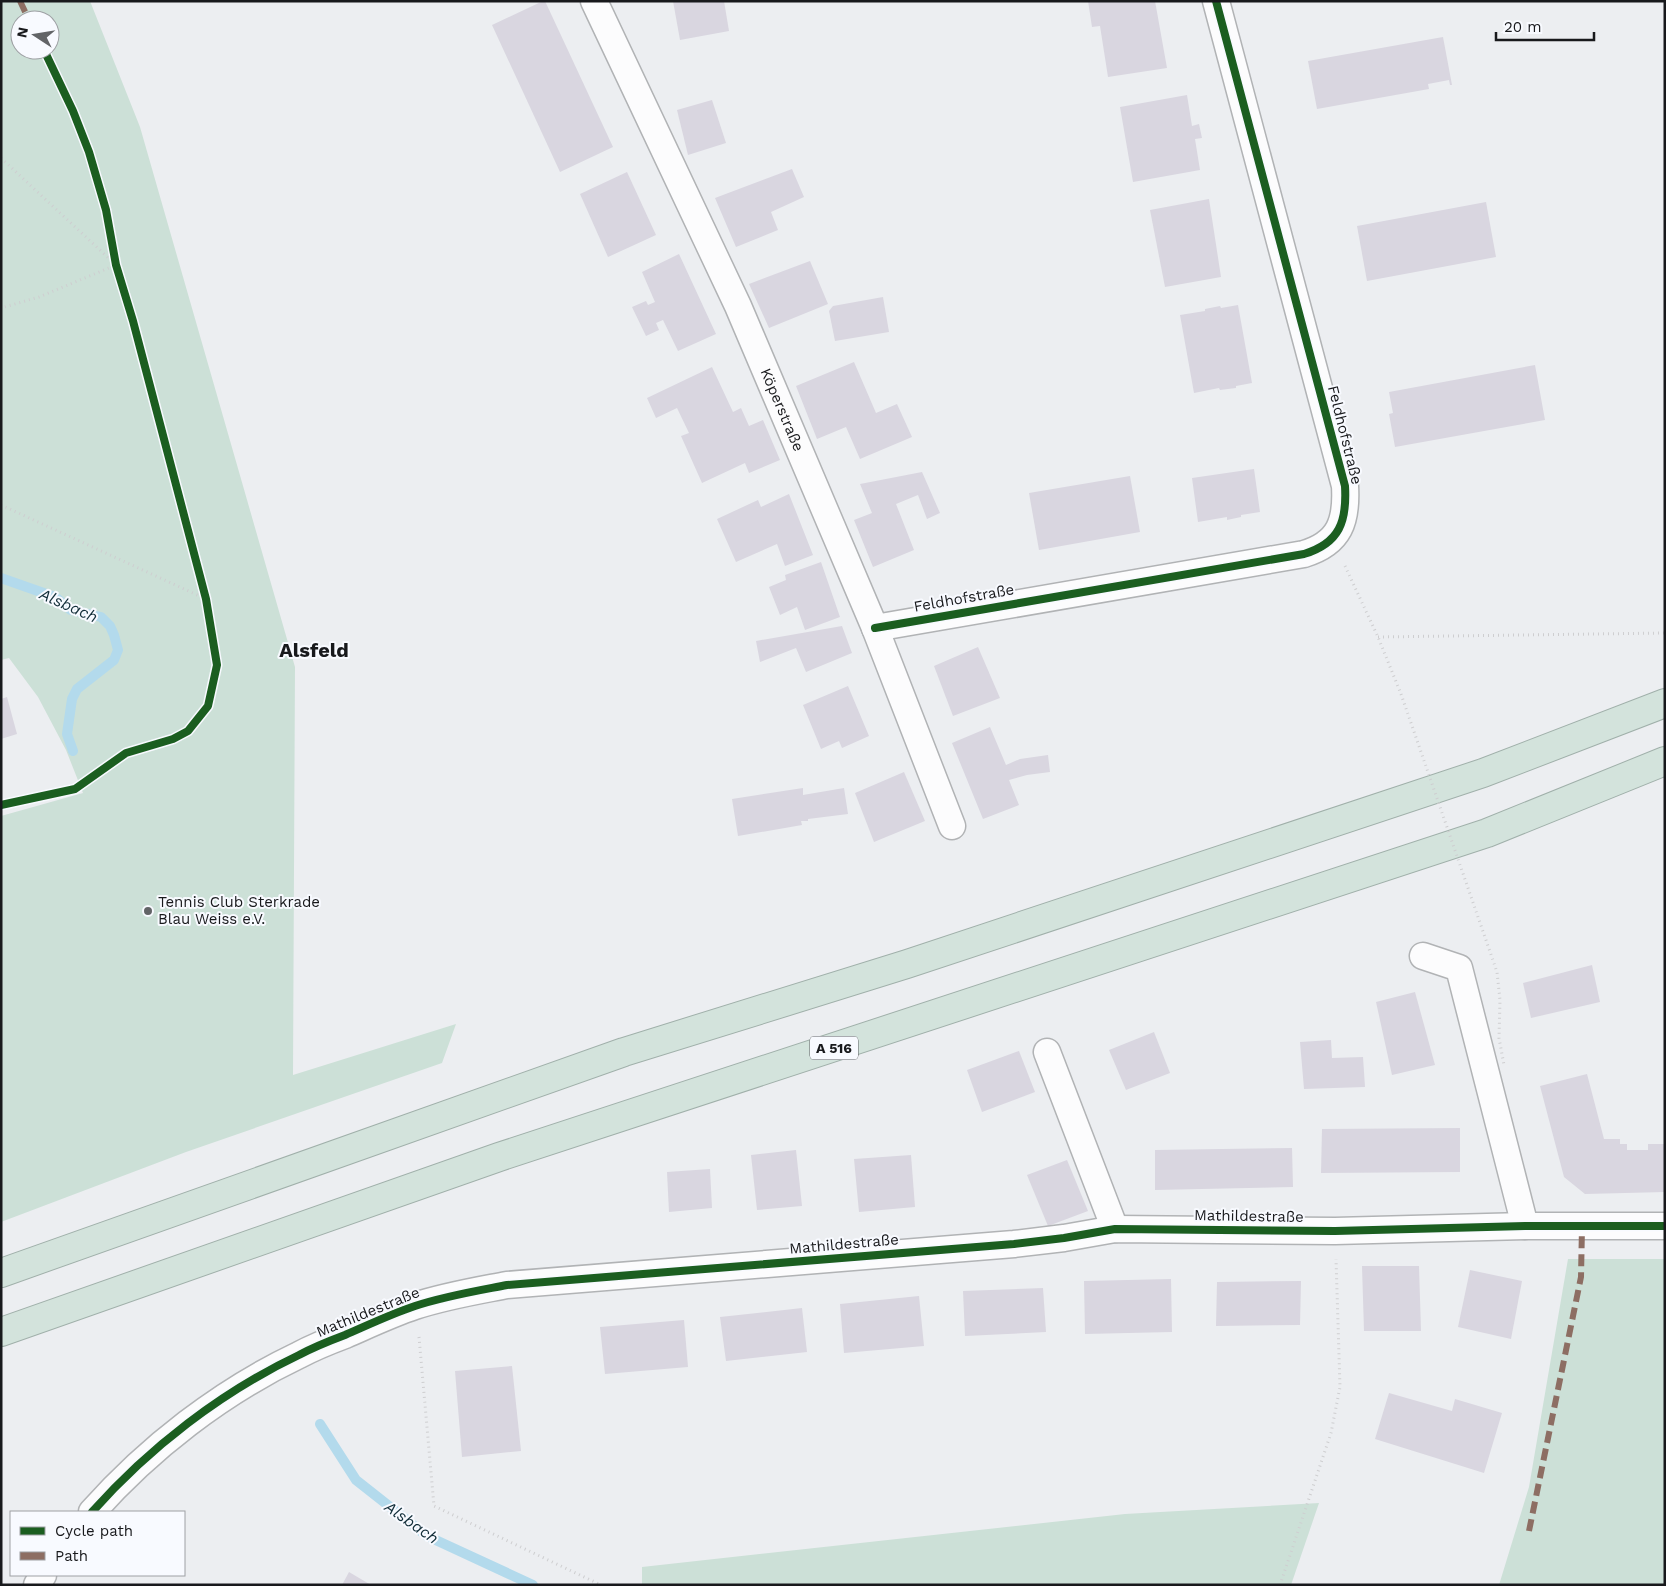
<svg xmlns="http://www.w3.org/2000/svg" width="1666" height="1586" font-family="'Work Sans',sans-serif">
  <rect width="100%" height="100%" fill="#eceef1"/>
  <g fill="#cce0d7" fill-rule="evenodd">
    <path d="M1 1H90L140 127 295 667 293 1075 456 1024 442 1063 186 1152 1 1222V816L83 793 66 750 38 697 9 658 1 660ZM20 20H50V50H20Z"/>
    <polygon points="1568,1259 1665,1259 1665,1585 1499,1585 1529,1487"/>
    <polygon points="1319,1503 1291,1585 642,1585 642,1567 1125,1514"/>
  </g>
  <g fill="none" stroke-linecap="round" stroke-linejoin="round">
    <g stroke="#b3daec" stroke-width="10">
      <polyline points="1,578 55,597 71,610 101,617 110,626 114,635 118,650 114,660 77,689 72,699 67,734 73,751"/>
      <polyline points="320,1424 356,1480 427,1536 533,1585"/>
    </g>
  </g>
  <g fill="#d9d6e0">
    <polygon points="543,1 545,1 613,147 560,172 492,25"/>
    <polygon points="673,1 724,1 729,31 680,40"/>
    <polygon points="1088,1 1155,1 1167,68 1108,77 1100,26 1092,27"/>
    <polygon points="1443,37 1452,85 1450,85 1449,80 1428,84 1429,89 1317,109 1308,61"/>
    <polygon points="1187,95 1192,126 1199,124 1202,138 1195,139 1200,170 1133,182 1120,107"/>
    <polygon points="712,100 726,143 688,155 677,110"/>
    <polygon points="792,169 804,197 771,212 778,230 736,247 715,198"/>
    <polygon points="627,172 656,235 608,257 580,194"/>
    <polygon points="1209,199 1221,277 1165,287 1150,210"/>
    <polygon points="1486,202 1496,257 1367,281 1357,226"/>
    <polygon points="679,254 716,334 678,351 663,320 656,323 659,330 646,336 632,307 646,301 648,305 655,302 642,272"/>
    <polygon points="810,261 828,304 769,328 749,284"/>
    <polygon points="883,297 889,332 835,341 829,311 833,306"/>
    <polygon points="1238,305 1252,383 1236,386 1236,388 1220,390 1219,388 1194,393 1180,315 1205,311 1205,309 1220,306 1221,308"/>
    <polygon points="854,362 876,413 897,404 912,437 860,459 846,427 817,439 796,386"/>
    <polygon points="1535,365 1545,420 1395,447 1389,414 1393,413 1389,392"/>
    <polygon points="712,367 733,412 741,408 749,426 763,420 780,460 749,473 745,463 702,483 681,436 689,433 677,408 656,418 647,398"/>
    <polygon points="1254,469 1260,512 1241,515 1241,517 1227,520 1227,517 1198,522 1192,478"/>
    <polygon points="922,472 940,513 927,519 918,495 896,504 914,550 873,567 854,520 872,513 860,484"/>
    <polygon points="1130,476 1140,532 1039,550 1029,493"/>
    <polygon points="789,494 813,555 785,566 777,544 736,562 717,519 758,500 761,507"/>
    <polygon points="821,562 840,617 805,630 797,607 780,615 769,587 786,580 785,575"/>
    <polygon points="842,626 852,653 806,672 796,648 760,662 756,641"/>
    <polygon points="978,647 1000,698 953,716 934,666"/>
    <polygon points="848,686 869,736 842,748 839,741 821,749 803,705"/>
    <polygon points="7,697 17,734 1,739 1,699"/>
    <polygon points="990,727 1006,765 1020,759 1048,755 1050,772 1027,775 1009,780 1019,805 983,819 952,743"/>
    <polygon points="904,772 925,821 874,842 855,793"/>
    <polygon points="803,788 803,795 844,788 848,814 808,819 808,821 801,821 802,825 738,836 732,799"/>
    <polygon points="1592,965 1600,1002 1531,1018 1523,983"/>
    <polygon points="1415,992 1435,1065 1392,1075 1376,1002"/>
    <polygon points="1154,1032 1170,1073 1126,1090 1109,1050"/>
    <polygon points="1331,1040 1332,1058 1363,1057 1365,1087 1304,1089 1300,1042"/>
    <polygon points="1019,1051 1035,1092 982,1112 967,1070"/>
    <polygon points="1587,1074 1604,1139 1620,1139 1620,1144 1627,1144 1627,1150 1648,1150 1648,1144 1665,1144 1665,1192 1585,1194 1564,1177 1540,1086"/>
    <polygon points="1460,1128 1460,1172 1321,1173 1322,1129"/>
    <polygon points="1292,1148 1293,1187 1155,1190 1155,1150"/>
    <polygon points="796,1150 802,1206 757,1210 751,1155"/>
    <polygon points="911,1155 915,1207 859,1212 854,1159"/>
    <polygon points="1067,1160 1088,1211 1048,1226 1027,1175"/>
    <polygon points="710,1169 712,1208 669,1212 667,1172"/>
    <polygon points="1362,1266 1419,1266 1421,1331 1364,1331"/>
    <polygon points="1470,1270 1522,1281 1511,1339 1458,1327"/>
    <polygon points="1171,1279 1172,1332 1085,1334 1084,1281"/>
    <polygon points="1301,1281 1300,1325 1216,1326 1217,1282"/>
    <polygon points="1043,1288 1046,1332 965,1336 963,1291"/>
    <polygon points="919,1296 924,1346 844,1353 840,1304"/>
    <polygon points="802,1308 807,1352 726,1361 720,1317"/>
    <polygon points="684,1320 688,1367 605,1374 600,1327"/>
    <polygon points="512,1366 521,1451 462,1457 455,1371"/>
    <polygon points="1389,1393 1452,1411 1455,1399 1502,1413 1484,1473 1375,1439"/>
    <polygon points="349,1572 371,1585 342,1585"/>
  </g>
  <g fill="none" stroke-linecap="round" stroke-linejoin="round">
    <g stroke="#b1b3b5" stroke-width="29">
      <g id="minor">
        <path id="s1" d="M594 1 738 306 875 628 952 826"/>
        <path d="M875 628 1304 554C1340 543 1347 521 1345 486L1216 1"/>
        <polyline points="1423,956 1459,968 1525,1226"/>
        <polyline points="1047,1052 1115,1229"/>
        <path d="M92 1512C149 1448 221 1392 299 1355 314 1347 329 1341 345 1335 368 1325 391 1314 415 1306 445 1296 476 1291 507 1285L1014 1244 1064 1238 1115 1229 1335 1231 1525 1226H1665"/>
        <polyline points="37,1585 43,1575"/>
      </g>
    </g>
    <g stroke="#a0b0aa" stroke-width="30">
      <g id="motorway">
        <polyline points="1,1273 624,1052 907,964 1483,773 1665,703"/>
        <polyline points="1,1332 499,1157 1487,833 1665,761"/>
      </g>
    </g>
    <g stroke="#ceced0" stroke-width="3" stroke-dasharray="1 4" stroke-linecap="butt">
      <polyline points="1,158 116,265 39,297 1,308"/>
      <polyline points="1,505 206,599"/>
      <polyline points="1345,566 1378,637 1401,694"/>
      <polyline points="1378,637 1665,633"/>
      <polyline points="419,1337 434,1506 601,1585"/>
      <polyline points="1280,1585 1331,1433 1340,1387 1336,1259"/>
    </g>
    <use href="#minor" stroke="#fcfcfd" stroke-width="26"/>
    <use href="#motorway" stroke="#d3e3dc" stroke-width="28"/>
    <polyline stroke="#ceced0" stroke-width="3" stroke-dasharray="1 4" stroke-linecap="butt" points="1401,694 1497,972 1500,1000 1499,1038 1504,1065"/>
    <g stroke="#8d6e63" stroke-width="6" stroke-dasharray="12 6" stroke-linecap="butt">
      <polyline points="20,1 29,20"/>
      <polyline points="1529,1531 1581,1277 1582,1227"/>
    </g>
    <g stroke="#f8faff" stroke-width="11">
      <g id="cycleway">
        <path d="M875 628 1304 554C1340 543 1347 521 1345 486L1216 1"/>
        <polyline points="1,805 75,789 126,753 173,739 188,731 208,706 217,665 206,599 133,321 116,265 106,210 89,152 73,111 44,50"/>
        <path d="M92 1512C149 1448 221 1392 299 1355 314 1347 329 1341 345 1335 368 1325 391 1314 415 1306 445 1296 476 1291 507 1285L1014 1244 1064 1238 1115 1229 1335 1231 1525 1226H1665"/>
      </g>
    </g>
    <use href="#cycleway" stroke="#1b5e20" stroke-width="8"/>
  </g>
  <circle fill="#626467" stroke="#f8faff" stroke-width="2" cx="148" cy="911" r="5"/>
  <g text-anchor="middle" stroke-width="4" stroke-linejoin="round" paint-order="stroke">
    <rect fill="#f8faff" stroke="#5b5c60" stroke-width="1" x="810" y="1036.5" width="48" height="23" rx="4"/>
    <g font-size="14" font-weight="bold" fill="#18191c">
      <text x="834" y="1053">A 516</text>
    </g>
    <g font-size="15" fill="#18191c" stroke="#f8faff">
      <text dy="5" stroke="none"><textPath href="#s1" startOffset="450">Köperstraße</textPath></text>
      <text transform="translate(1345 435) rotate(76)" y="5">Feldhofstraße</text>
      <text transform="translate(964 598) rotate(-10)" y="5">Feldhofstraße</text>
      <text transform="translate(1249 1216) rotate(1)" y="5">Mathildestraße</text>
      <text transform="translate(844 1244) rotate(-5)" y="5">Mathildestraße</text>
      <text transform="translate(368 1312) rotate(-22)" y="5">Mathildestraße</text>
    </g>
    <g font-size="15" fill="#18191c" stroke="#f8faff" text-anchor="start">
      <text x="158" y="907">Tennis Club Sterkrade<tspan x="158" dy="17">Blau Weiss e.V.</tspan></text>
    </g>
    <g font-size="16" font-style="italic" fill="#122e39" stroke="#f8faff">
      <text transform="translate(69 605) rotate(24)" y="6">Alsbach</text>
      <text transform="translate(412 1522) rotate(35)" y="6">Alsbach</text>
    </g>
    <g font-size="20" font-weight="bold" fill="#18191c" stroke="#f8faff">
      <text x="314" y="657">Alsfeld</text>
    </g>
  </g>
  <rect width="1666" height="1586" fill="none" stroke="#18191c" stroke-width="5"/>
  <rect x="10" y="1511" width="175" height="65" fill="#f8faff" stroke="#9ea0a4"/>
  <rect x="20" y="1527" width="25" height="8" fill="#1b5e20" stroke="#9ea0a4"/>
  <text x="55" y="1536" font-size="15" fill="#18191c">Cycle path</text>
  <rect x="20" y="1552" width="25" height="8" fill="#8d6e63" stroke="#9ea0a4"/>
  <text x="55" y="1561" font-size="15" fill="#18191c">Path</text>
  <g transform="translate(35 35) rotate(282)"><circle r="24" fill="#f8faff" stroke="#9ea0a4"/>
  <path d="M0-4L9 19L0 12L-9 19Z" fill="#626467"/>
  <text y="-8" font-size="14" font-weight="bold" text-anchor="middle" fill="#18191c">N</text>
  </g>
  <path d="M1496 32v8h98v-8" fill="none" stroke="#18191c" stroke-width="2.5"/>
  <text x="1504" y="32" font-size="15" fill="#18191c" stroke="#f8faff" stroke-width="4" paint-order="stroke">20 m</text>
</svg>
